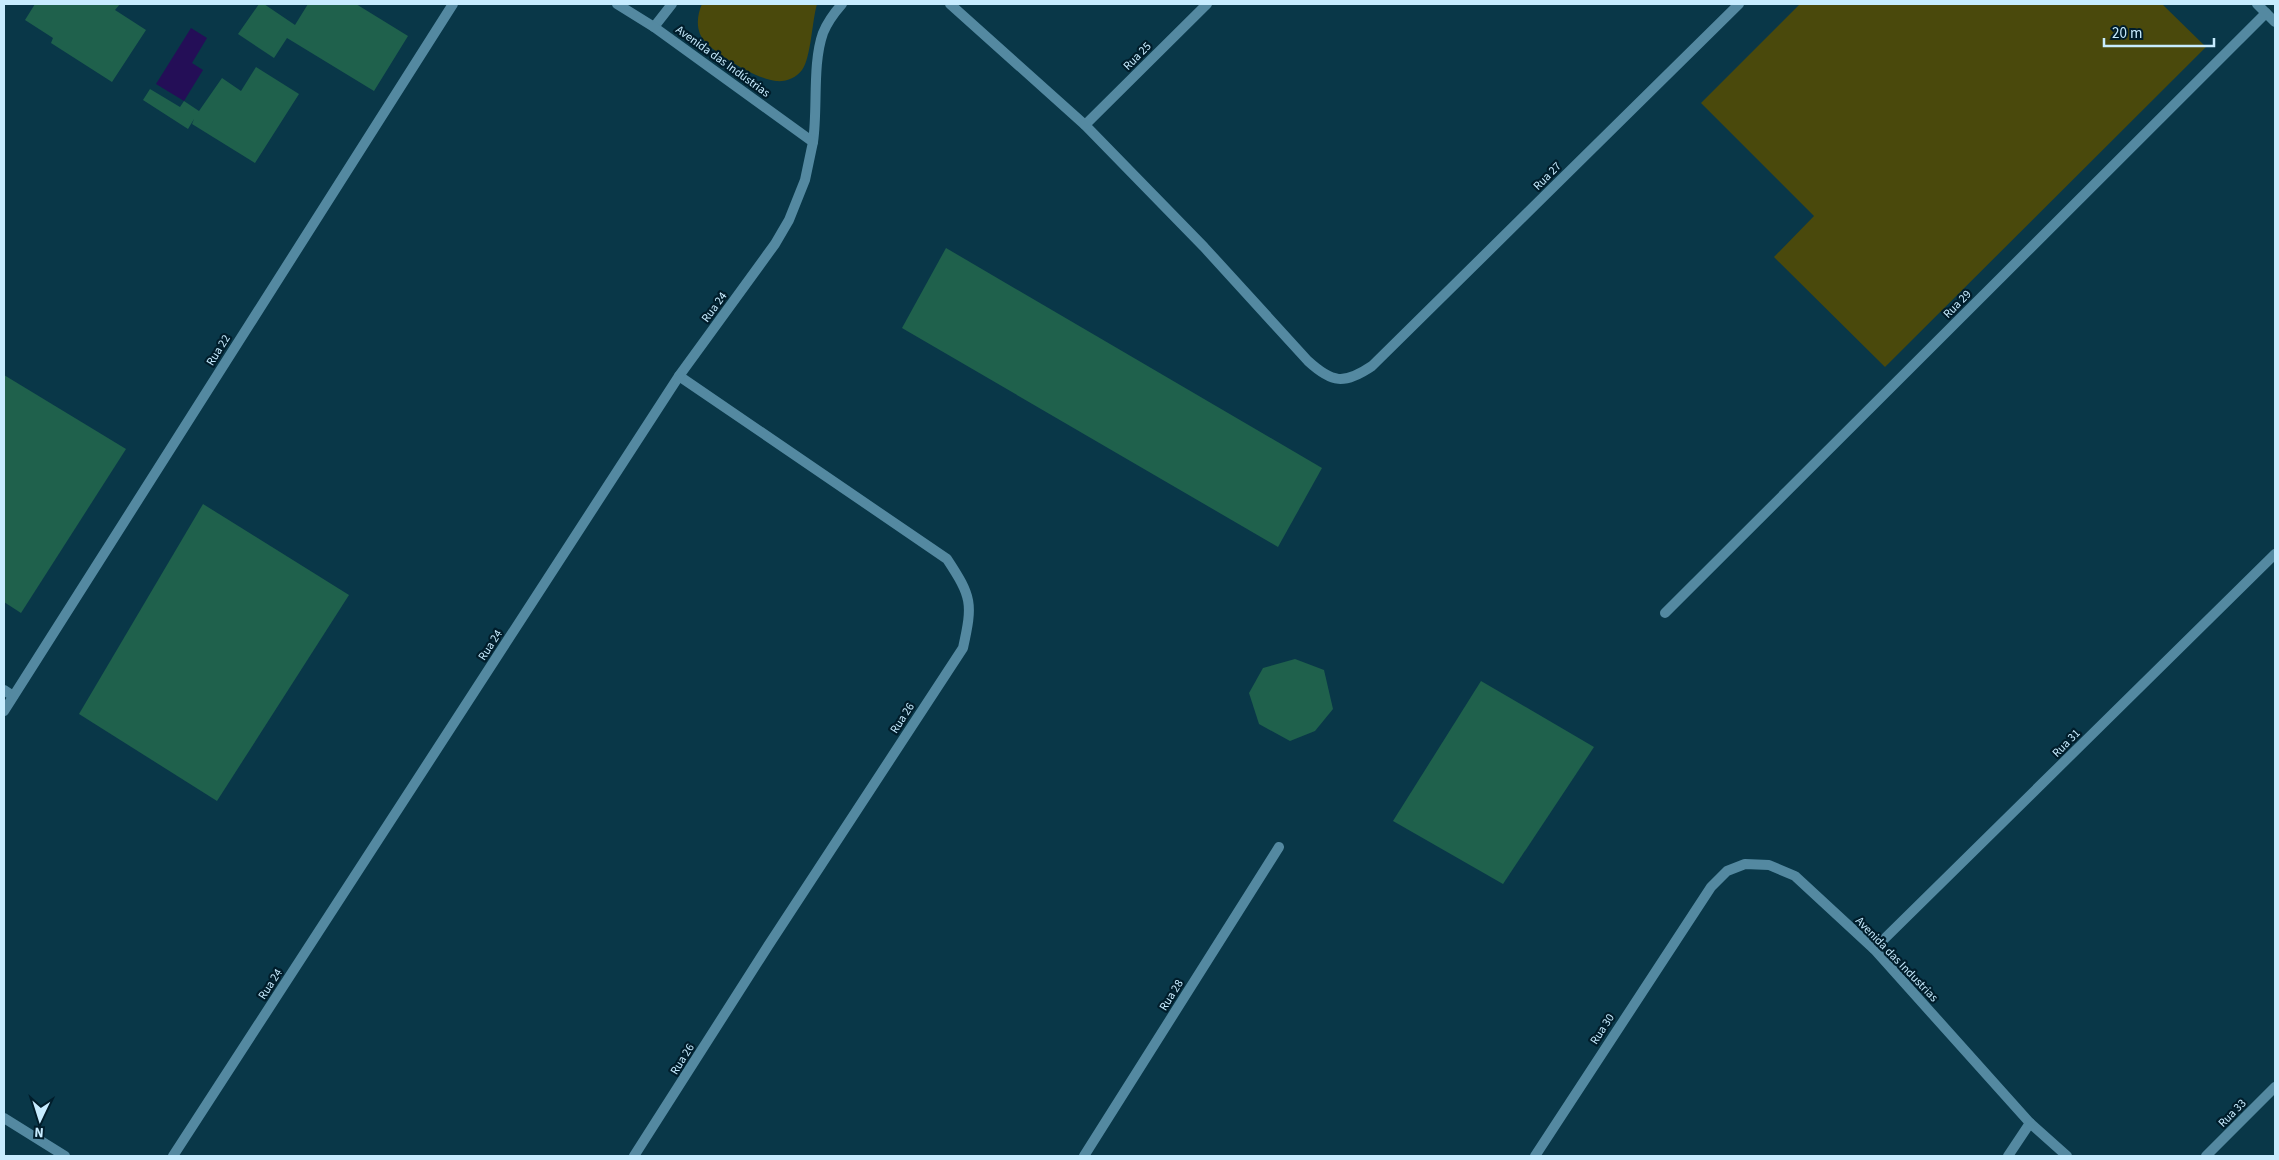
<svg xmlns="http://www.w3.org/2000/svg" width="2279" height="1160" font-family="'Source Sans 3',sans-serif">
  <rect width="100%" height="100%" fill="#093748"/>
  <g fill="#4a490c">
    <path d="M702 4H817C812 21 811 58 802 70 796 78 786 82 776 81 758 80 706 50 700 34 696 24 698 13 702 4Z"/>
    <polygon points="1800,4 2162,4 2206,47 1885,367 1774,257 1814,216 1701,103"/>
  </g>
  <polygon fill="#240e57" points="191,28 207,38 192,63 203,70 184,101 156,84"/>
  <g fill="#1f614c">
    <polygon points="35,4 120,4 115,10 146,30 112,82 51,43 53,38 25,20"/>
    <polygon points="259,4 264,4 295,25 308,4 356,4 408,36 374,91 287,38 274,58 238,34"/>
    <polygon points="256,67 299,94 255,163 192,124 194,119 188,129 143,100 150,89 180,107 184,101 199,111 222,78 241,91"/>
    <polygon points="946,248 1322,468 1278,547 902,328"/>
    <polygon points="4,375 126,449 21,613 4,602"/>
    <polygon points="203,504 349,595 217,801 79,714"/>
    <polygon points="1295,659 1324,670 1333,709 1315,731 1290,741 1259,724 1249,693 1263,668"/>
    <polygon points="1481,681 1594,747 1503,884 1393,821"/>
  </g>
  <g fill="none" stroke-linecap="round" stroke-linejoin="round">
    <g stroke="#5489a1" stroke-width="10">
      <path d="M950 4 1085 125 1204 247 1308 361C1332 383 1344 385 1372 366L1739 4"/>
      <polyline points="654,27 672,4"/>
      <polyline points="1085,125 1207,4"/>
      <path d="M813 142C818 108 812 64 823 33 827 23 835 12 842 4"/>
      <polyline points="1665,613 2266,13"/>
      <polyline points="4,690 13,696"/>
      <polyline points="4,711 453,4"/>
      <polyline points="1874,949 2275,554"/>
      <path d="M634 1156 768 946 963 648C973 603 972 597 947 559L679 376"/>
      <polyline points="1084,1156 1279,847"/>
      <polyline points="1535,1156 1711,887 1727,871 1745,864 1769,865 1795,876 1874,949 2030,1123 2067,1156"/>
      <polyline points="2008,1156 2030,1123"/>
      <polyline points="2206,1156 2275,1087"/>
    </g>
    <g stroke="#5489a1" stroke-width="10">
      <polyline points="2257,4 2275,22"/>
      <polyline points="4,1118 65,1156"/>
      <polyline points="173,1156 679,376 775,244 789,220 805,180 813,142 654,27 617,4"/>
    </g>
  </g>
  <g text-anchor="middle" stroke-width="4.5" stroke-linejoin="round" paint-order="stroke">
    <g font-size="12" fill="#c7ecff" stroke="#001d2b">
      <text transform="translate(1137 56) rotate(-45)" y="4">Rua 25</text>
      <text transform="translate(723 61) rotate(36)" y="4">Avenida das Indústrias</text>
      <text transform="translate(1547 176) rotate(-45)" y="4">Rua 27</text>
      <text transform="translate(1957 304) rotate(-45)" y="4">Rua 29</text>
      <text transform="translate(714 307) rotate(-54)" y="4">Rua 24</text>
      <text transform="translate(218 350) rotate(-58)" y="4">Rua 22</text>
      <text transform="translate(490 645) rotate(-57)" y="4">Rua 24</text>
      <text transform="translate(902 718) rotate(-57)" y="4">Rua 26</text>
      <text transform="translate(2066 743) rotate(-45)" y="4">Rua 31</text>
      <text transform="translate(1897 959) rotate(46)" y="4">Avenida das Industrias</text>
      <text transform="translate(270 984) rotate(-57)" y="4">Rua 24</text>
      <text transform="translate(1171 995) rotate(-58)" y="4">Rua 28</text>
      <text transform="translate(1602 1029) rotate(-57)" y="4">Rua 30</text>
      <text transform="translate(682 1059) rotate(-58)" y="4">Rua 26</text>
      <text transform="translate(2232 1113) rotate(-45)" y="4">Rua 33</text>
    </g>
  </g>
  <rect width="2279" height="1160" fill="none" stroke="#c7ecff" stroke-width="10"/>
  <g transform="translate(40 1120) rotate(184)" stroke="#001d2b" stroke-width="4" paint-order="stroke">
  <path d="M0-4L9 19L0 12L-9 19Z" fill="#c7ecff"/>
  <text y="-8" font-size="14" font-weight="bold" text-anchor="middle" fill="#c7ecff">N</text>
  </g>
  <path d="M2104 38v8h110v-8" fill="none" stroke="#c7ecff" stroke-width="2.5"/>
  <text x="2112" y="38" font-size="15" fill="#c7ecff" stroke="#001d2b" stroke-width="4" paint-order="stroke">20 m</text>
</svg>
